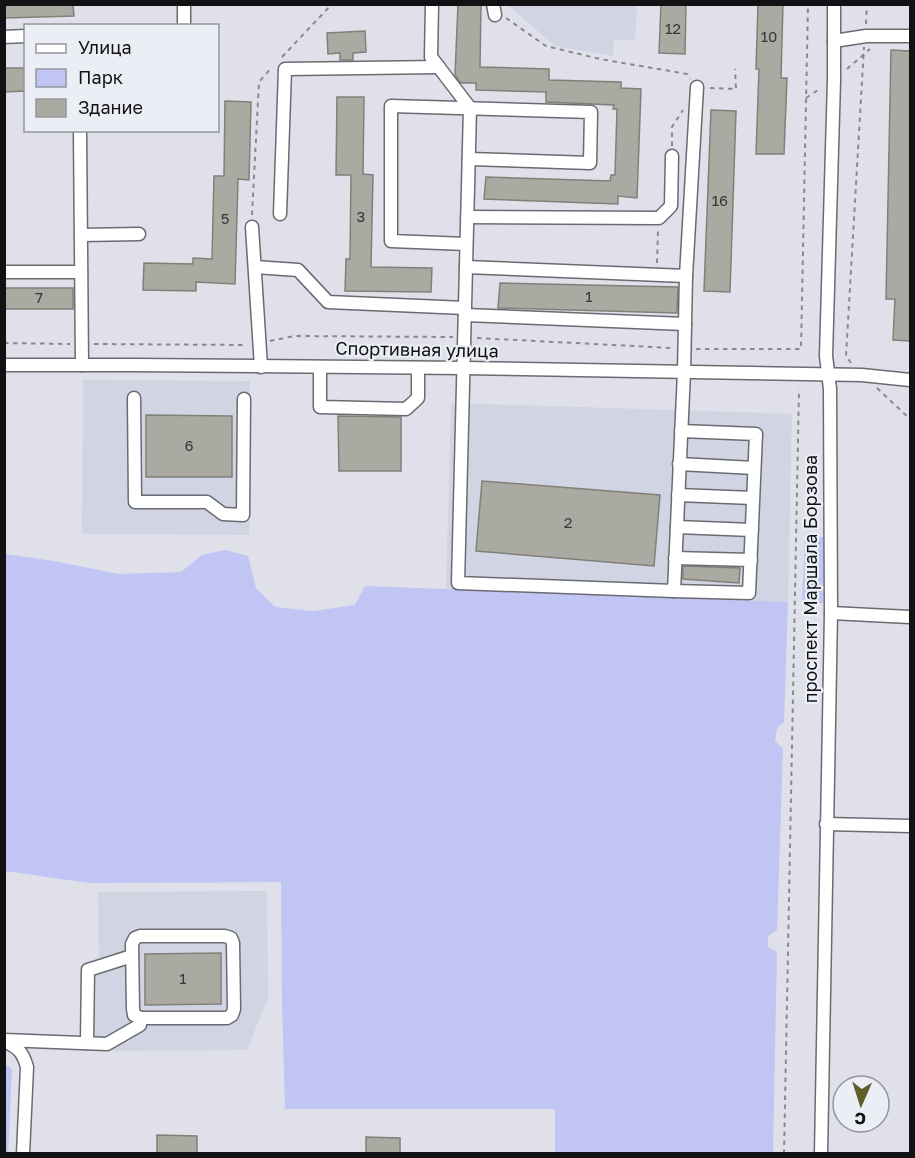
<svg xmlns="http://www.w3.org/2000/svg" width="915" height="1158" font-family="'Golos Text',sans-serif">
  <defs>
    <pattern id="park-dots" width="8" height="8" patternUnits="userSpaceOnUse" patternTransform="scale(1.5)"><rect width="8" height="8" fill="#c0c5f4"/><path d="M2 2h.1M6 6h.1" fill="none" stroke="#a4a8d0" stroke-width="1.8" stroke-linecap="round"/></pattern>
  </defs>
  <rect width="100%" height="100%" fill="#dfe0e9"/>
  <g fill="#d1d4e3">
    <polygon points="508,5 637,5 635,41 614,39 613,56 555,46"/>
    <polygon points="83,380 250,381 249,535 82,534"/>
    <polygon points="451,403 792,414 788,602 446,590"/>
    <polygon points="267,891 268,998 247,1050 101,1051 100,1038 94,1036 96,973 99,971 98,892"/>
  </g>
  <g fill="#c0c5f4">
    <polygon points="225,550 248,556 256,588 275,607 313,611 355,605 365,586 788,602 784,722 777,728 775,741 783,749 777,930 768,936 768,947 777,952 773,1153 555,1153 555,1109 285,1109 282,1001 281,882 89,883 5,871 5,554 54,561 119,574 181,572 202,555"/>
    <polygon points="5,1064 12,1069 8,1154 4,1153"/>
  </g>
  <polygon fill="url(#park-dots)" points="805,536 825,537 823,603 802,602"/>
  <g fill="#aaaaa2" stroke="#808078" stroke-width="1.5">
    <polygon points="4,4 73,4 74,16 4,18"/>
    <polygon points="458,4 481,4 480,67 549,69 549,80 621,82 621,88 641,89 637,198 618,196 618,204 484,199 486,177 610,181 611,175 615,175 617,109 613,109 614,105 546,102 546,92 476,90 476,83 461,83 455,75"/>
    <polygon points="661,4 686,4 685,54 659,53"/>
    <polygon points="758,4 783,4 781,78 787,78 784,154 756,154 759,69 756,69"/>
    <polygon points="365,31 366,52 353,53 353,60 340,60 340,53 328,54 327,33"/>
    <polygon points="891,50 910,51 910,341 893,340 895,299 886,299"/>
    <polygon points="4,68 26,68 26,91 4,92"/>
    <polygon points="337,97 364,97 363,174 373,175 371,267 432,268 431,292 345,291 346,259 350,259 351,175 336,175"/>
    <polygon points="225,101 251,102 249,180 238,179 235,284 196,282 196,291 143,290 144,263 193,264 193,258 212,259 214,176 224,176"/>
    <polygon points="711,110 736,111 730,292 704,291"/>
    <polygon points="500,283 678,287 677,313 498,308"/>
    <rect x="4" y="288" width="69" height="21"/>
    <polygon points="146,415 232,416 232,477 146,477"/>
    <polygon points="338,416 401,417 401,471 339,471"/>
    <polygon points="482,481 660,495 654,566 476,551"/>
    <polygon points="683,566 740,568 739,583 683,579"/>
    <polygon points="221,953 221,1004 145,1005 145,954"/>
    <polygon points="157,1135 197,1136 197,1154 157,1154"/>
    <polygon points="366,1137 400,1138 400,1154 366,1154"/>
  </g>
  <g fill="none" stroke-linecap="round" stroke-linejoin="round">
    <g stroke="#6a6b72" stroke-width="15">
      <g id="minor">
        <polyline points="432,4 431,57 470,108 458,583 674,591 684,372 686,276 697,87"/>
        <polyline points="493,4 495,15"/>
        <polyline points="184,26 184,4"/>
        <polyline points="4,37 26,36"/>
        <polyline points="834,41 866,36 910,36"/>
        <polyline points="80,131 82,365"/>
        <polyline points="280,214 285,69 439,67"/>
        <polyline points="467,217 659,218 671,206 672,156"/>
        <polyline points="252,227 261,367"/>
        <polyline points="81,235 139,234"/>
        <polyline points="466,244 391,241 391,106 591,112 590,163 469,159"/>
        <polyline points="255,267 298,270 328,302 465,308"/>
        <polyline points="466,267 686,276"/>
        <polyline points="4,272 81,272"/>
        <polyline points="465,315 685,324"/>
        <polyline points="4,365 134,365 463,368 862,375 910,380"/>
        <polyline points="320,367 320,407 406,409 418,398 418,368"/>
        <polyline points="134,398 135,502 207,502 223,514 243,515 244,399"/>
        <polyline points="679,464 754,468"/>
        <polyline points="678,495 753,498"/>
        <polyline points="677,527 752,530"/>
        <polyline points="675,558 751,560"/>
        <polyline points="674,591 749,593 756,434 681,431"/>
        <polyline points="831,613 910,617"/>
        <polyline points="826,824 910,826"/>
        <polygon points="140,936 225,936 231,938 233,943 234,1009 232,1015 227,1018 141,1018 134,1015 133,1009 132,944 135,938"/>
        <polyline points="4,1040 107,1044 140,1025 141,1018"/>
        <path d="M6 1042C19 1048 23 1053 27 1067L23 1154"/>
        <polyline points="87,1043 88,970 132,956"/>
        <polyline points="821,1154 831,613 830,389 826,356 834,80 834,4"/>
      </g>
    </g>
    <g stroke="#88888f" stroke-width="2" stroke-dasharray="4.5 4.5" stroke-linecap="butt">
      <polyline points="506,18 546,46 600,59 687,74 690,79"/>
      <polyline points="866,24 867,4"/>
      <polyline points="282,57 332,4"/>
      <polyline points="847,69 870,49"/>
      <polyline points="710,88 736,89 735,69"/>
      <polyline points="806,98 821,88"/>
      <polyline points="672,146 672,127 683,110"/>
      <polyline points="252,215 259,82 272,67"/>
      <polyline points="657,263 658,230"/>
      <polyline points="477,338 672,348"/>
      <polyline points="270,341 294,336 453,337"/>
      <polyline points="4,343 70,344"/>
      <polyline points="94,344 247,345"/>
      <polyline points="696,349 801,349 808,4"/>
      <polyline points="851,363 846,356 864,47"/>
      <polyline points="877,388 910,419"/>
      <polyline points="784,1154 799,389"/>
    </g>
    <use href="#minor" stroke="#fff" stroke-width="12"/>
  </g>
  <g text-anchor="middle" stroke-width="4.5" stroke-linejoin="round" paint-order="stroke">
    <g font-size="15" fill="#383838">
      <text x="673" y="34">12</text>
      <text x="769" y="42">10</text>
      <text x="720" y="206">16</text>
      <text x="361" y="222">3</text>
      <text x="225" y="224">5</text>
      <text x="589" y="302">1</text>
      <text x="39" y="303">7</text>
      <text x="189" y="451">6</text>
      <text x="568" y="528">2</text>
      <text x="183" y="984">1</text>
    </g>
    <g font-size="18" fill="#121215" stroke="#eceef6">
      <text transform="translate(417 350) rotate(1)" y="6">Спортивная улица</text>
      <text transform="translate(811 579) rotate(-90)" y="6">проспект Маршала Борзова</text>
    </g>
  </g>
  <rect width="915" height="1158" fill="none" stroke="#121215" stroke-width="12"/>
  <rect x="24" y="24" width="195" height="108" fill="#eceef6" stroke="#95969c" stroke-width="1.5"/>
  <rect x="36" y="44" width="30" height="9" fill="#ffffff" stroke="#95969c" stroke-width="1.5"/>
  <text x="78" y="54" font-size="18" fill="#121215">Улица</text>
  <rect x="36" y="69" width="30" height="18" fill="#c0c5f4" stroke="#95969c" stroke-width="1.5"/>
  <text x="78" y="84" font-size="18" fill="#121215">Парк</text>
  <rect x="36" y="99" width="30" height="18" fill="#aaaaa2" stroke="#95969c" stroke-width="1.5"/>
  <text x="78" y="114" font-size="18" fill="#121215">Здание</text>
  <g transform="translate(861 1104) rotate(183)"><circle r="28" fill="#eceef6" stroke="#95969c" stroke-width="1.5"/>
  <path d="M0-4.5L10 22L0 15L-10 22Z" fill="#605d29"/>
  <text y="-9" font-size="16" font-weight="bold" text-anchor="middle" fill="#121215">С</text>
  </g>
</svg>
